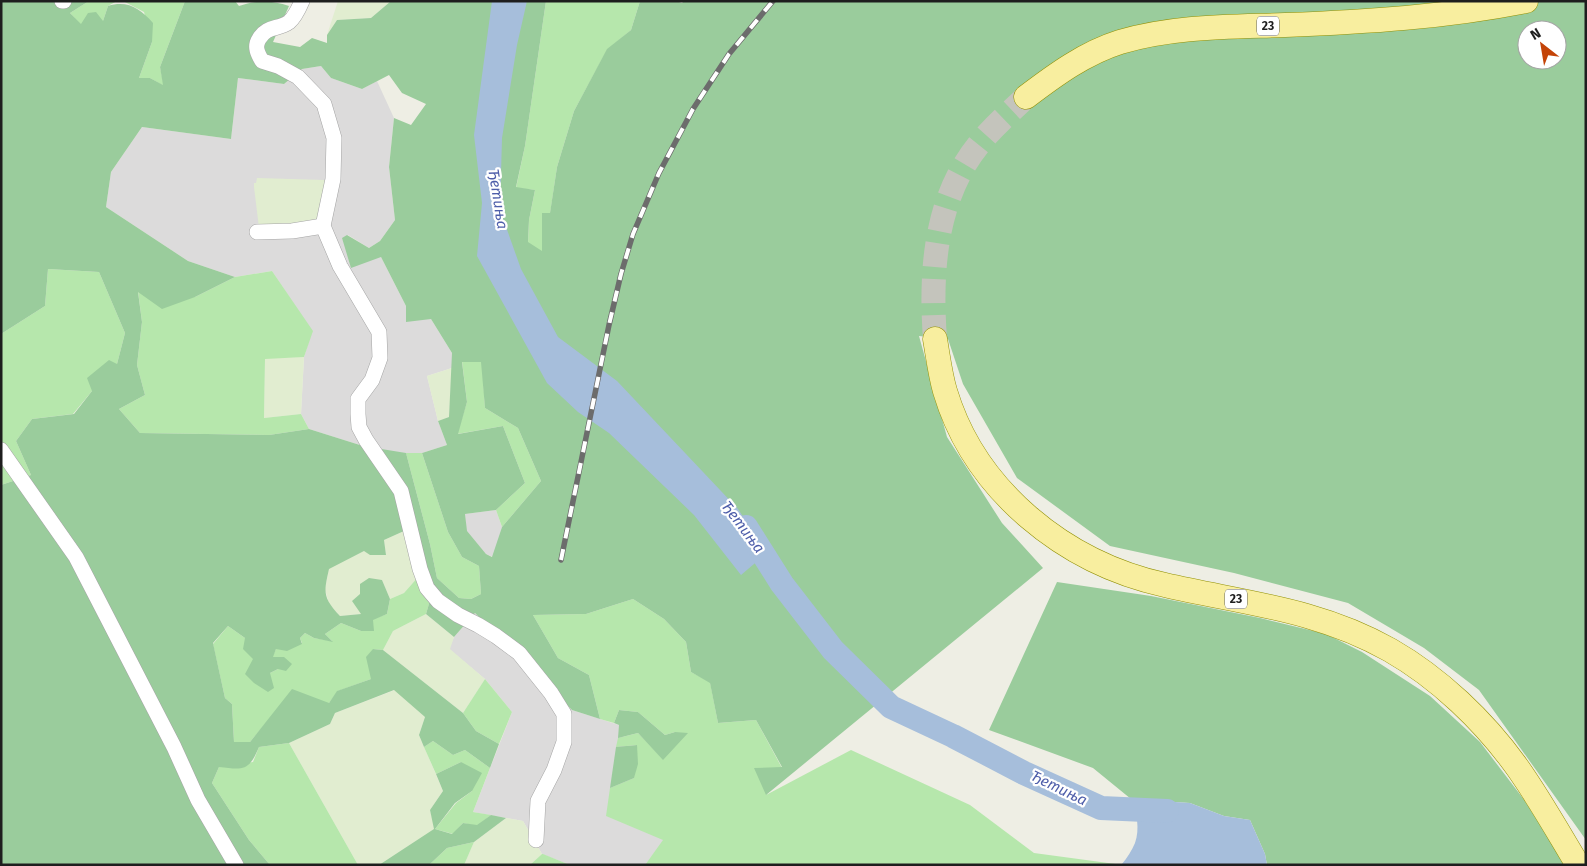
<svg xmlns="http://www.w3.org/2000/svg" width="1587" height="866" font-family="'Fira Sans',sans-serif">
  <rect width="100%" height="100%" fill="#eeeee4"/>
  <g fill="#dcdbdb">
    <polygon points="321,66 331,78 362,89 377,81 394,118 389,167 395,220 380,241 369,248 348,235 342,239 381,257 406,306 431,319 452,353 452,368 427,376 438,421 447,445 422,453 373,460 363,446 309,429 301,414 304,357 312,331 272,271 235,277 188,261 106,207 111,172 142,127 231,139 238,78 284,84 302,69"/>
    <polygon points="496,510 502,527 493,557 486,554 466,531 465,514"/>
    <polygon points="475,613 572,710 619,725 664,840 645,865 570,865 542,854 523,821 473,812 512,712 485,679 449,649 454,637"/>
  </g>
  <g fill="#e1edd0">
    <polygon points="338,1 391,1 371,18 337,20 327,35"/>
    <polygon points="257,178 325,180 318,221 259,228 254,187 254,183 256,183"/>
    <polygon points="304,357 301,414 264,418 265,358"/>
    <polygon points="452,368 449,417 438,421 427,376"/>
    <polygon points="404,531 419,576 404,593 390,599 382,580 361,614 340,616 329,604 325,589 329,568 364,551 386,555 384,540"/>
    <polygon points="426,614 454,637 450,649 485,679 463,713 383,650 393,631"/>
    <polygon points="395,690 425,717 419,735 443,791 430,810 435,829 379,865 358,865 289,743 330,724 335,713"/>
    <polygon points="506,818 523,821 542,854 530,865 464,865 474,842"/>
  </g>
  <g fill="#b6e7ac">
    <polygon points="89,1 117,1 108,6 103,21 81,25 70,13"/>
    <polygon points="123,1 185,1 160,67 164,86 150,78 139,78 152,42 144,12"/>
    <polygon points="546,1 640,1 631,30 607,50 574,111 557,167 550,214 542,213 542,252 528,243 529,220 535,190 516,188 525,146"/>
    <polygon points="48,269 99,272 125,333 117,364 92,391 73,414 32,419 16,441 31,475 1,485 1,334 45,306"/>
    <polygon points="272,271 313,331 304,357 265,359 264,418 301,414 309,429 269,435 140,433 119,409 145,395 137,365 142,322 138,291 195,297 235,277"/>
    <polygon points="462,361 482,362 485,408 518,428 541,481 502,527 496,510 525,483 503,426 457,434 467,402"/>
    <polygon points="406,453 422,453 448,532 462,557 479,566 481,594 471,599 459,598 437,578 430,544"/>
    <polygon points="419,576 433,590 426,614 393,631 383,650 373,649 371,679 338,691 329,703 270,718 250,742 234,742 232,704 225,698 213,644 228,626 245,638 270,673 278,669 272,657 276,649 302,643 300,638 305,633 314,638 332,641 325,634 341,623 361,631 373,619 387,614 390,599 404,593"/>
    <polygon points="633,599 664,619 686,642 691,672 710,682 718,723 756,720 782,768 766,795 851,750 970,805 1034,853 1123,865 645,865 663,840 606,816 610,788 634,778 637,745 616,747 618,738 638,733 663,759 675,732 665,735 638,712 619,710 614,723 600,719 589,675 558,658 533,615 586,614"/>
    <polygon points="485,679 512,712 499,744 476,731 463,713"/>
    <polygon points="433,741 453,755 465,750 490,768 473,812 491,815 477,826 463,823 453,834 435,829 456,803 472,791 461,762 436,774 424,747"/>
    <polygon points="289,743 358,865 270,865 249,840 212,783 219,767 253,762 259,747"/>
    <polygon points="474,842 464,865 429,865 447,848"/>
    <polygon points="542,854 543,854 570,865 530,865"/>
  </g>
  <g fill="#9acc9c" fill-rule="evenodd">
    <path d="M1 1H89L70 13 81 24 88 13 96 12 103 21 108 6C127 0 140 8 153 23L152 42 139 78H150L163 85 160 67 185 1H235L239 6C256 0 272 0 289 6L273 42 300 47 312 38 327 43V35L337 20 371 18 391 1H546L525 146 516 187 535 190 529 220 528 242 542 251V213H550L557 167 574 111 607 49 631 30 640 1H676L682 3 684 1H1586V840L1479 690 1424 648 1348 603 1234 573 1110 546 1017 478 963 384 948 339 919 336 947 437 1002 523 1043 568 766 795 754 768 782 767 756 720 718 723 710 683 691 672 686 642 664 619 633 599 586 614 533 615 558 658 589 675 600 719 572 710 475 613 454 637 426 614 433 590 404 531 384 540 386 555H370L364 551 329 569C324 592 322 597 340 616L361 614 352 601 360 594V584L369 578 382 580 390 599 387 614 373 620 374 631H361L341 623 325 634 333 642 314 638 305 633 300 638 302 644 287 651 276 649 273 657H284L292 664 286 671 278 669 270 673 274 688 268 692 254 683 245 674 253 659 243 649 245 638 228 626 213 643 225 698 232 704 234 742H250L292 689 329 703 337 691 371 679 366 657 373 649 383 650 463 713 476 731 499 744 490 768 465 750 453 755 433 741 424 747 419 735 425 717 394 690 335 713 330 724 289 743 259 747C249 771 244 770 219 767L212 783 249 840 270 865H1V485L31 475 16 441 32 419 74 414 92 391 87 378 109 360 117 364 125 333 99 272 48 269 45 306 1 334ZM1527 30H1557V60H1527ZM321 66 331 78 362 89 389 75 402 93 426 104 411 125 394 118 389 167 395 220 380 241 369 248 347 235 342 238 351 268 381 257 406 306V322L431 319 452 353 449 417 438 421 447 445 422 453 448 532 462 557 479 566 481 594 471 599 459 598 437 578 430 544 406 453 363 446 309 429 269 435 140 433 119 409 145 395 137 365 142 322 138 292 162 309 195 297 235 277 188 261 106 207 111 172 142 127 231 139 238 78 284 84 302 69ZM462 362H481L485 408 518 428 541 481 502 527 492 557 486 554 467 531 465 514 496 510 525 483 503 426 458 434 467 402Z"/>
    <polygon points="1057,582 1151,596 1260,618 1326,634 1362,652 1430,696 1480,742 1525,801 1566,865 1267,865 1265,854 1250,820 1224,816 1190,803 1131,799 1093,768 989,730"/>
    <polygon points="619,710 638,712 665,735 675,732 688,733 663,760 638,733 618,738 619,725 614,723"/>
    <polygon points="637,745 638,764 634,778 610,788 616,747"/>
    <polygon points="461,762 482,773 472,791 455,803 435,829 452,834 463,823 477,825 491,815 506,818 474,842 447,848 429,865 379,865 434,829 430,810 443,791 436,774"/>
  </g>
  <g fill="#a6bedb">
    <polygon points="492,1 527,1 517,45 502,138 500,210 521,269 558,337 617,381 738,509 767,553 741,575 694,515 609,433 578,412 547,383 477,256 482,203 474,135"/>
    <path d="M1131 799 1190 803 1224 816 1250 820 1265 854 1267 865 1122 864C1127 858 1132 850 1135 843 1140 830 1137 811 1131 799Z"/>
  </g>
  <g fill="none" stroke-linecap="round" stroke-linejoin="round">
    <polyline stroke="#a6bedb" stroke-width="24" points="746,527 782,584 833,650 891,707 953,736 1024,773 1101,808 1167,811"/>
    <path stroke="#c4c4bc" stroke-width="24" stroke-dasharray="24 12" stroke-linecap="butt" d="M935 339C930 271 935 197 980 143 994 126 1010 112 1026 97"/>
    <g stroke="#a5a5a5" stroke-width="16">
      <g id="street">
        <polyline points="62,1 64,1"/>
        <path d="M302 1C299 8 295 17 289 22 278 30 267 25 259 39 254 47 258 54 262 61L278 66 298 77 324 104 334 138 333 179 323 226 340 266 379 332 380 358 372 380 358 399V414L359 427 366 440 401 491 420 569 427 588 438 601 458 615 478 625 496 636 519 653 551 693 564 714V742L554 770 538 801 536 840"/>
        <polyline points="257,232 292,231 323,226"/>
        <polyline points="1,450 76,557 174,747 198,800 236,865"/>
      </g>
    </g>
    <g stroke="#929106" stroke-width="25">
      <g id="primary">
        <path d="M1026 97C1055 75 1085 53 1120 42 1174 26 1229 27 1285 25 1366 22 1446 17 1526 1"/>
        <path d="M935 339C938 356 940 374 945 391 975 491 1065 563 1165 585 1243 603 1318 609 1390 650 1439 678 1484 721 1517 767 1539 798 1558 832 1578 865"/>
      </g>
    </g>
    <use href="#street" stroke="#fff" stroke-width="15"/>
    <use href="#primary" stroke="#f8ee9f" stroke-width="24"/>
    <g stroke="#6c6c6c" stroke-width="5.5">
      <polyline id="rail" points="561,560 609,325 621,274 633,234 659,173 693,109 729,54 773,1"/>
    </g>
    <use href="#rail" stroke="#fff" stroke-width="4" stroke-dasharray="11" stroke-linecap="butt"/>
  </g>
  <g text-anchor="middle" stroke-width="4.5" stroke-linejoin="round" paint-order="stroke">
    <g fill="#fff" stroke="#626262" stroke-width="1">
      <rect x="1257" y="16.5" width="22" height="19" rx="4"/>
      <rect x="1225" y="589.5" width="22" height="19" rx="4"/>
    </g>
    <g font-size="12" font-weight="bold" fill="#1e1e1e">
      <text x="1268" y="30">23</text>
      <text x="1236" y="603">23</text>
    </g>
    <g font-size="15" font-style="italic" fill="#4e5eaa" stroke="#fff">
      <text transform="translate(498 199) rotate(81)" y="5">Ђетиња</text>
      <text transform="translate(743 527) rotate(53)" y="5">Ђетиња</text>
      <text transform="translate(1059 788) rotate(26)" y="5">Ђетиња</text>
    </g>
  </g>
  <rect width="1587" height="866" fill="none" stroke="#1e1e1e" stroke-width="5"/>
  <g transform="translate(1542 45) rotate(329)"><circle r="24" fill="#ffffff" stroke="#a5a5a5"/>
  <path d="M0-4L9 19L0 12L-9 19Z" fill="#c44408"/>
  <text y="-8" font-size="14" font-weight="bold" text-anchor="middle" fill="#1e1e1e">N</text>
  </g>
</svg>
